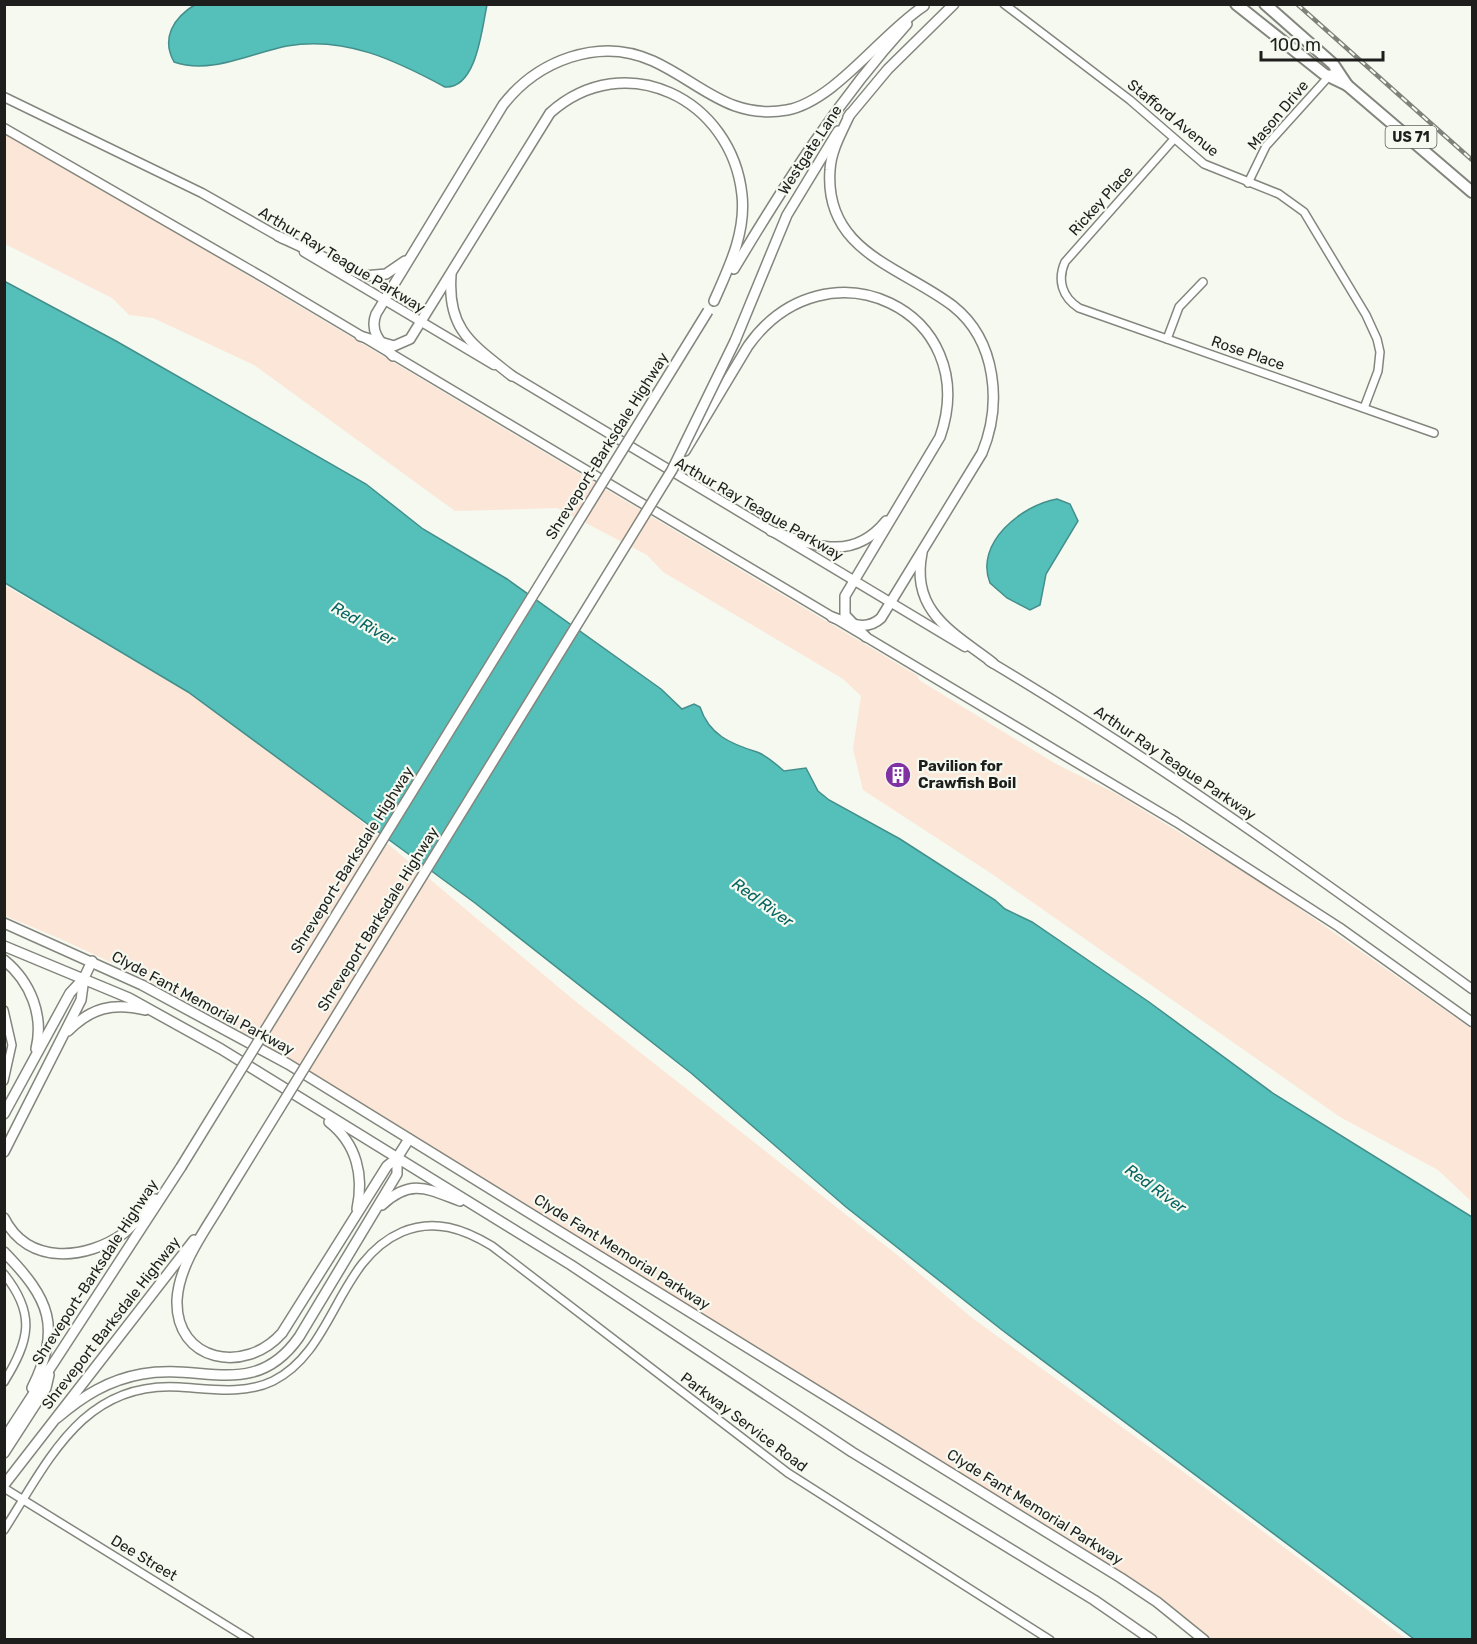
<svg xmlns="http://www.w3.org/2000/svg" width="1477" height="1644" font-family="Rubik,sans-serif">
  <rect width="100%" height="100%" fill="#f6f9f0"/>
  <g fill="#fce6d7">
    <polygon points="4,133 127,203 918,676 919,680 1056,764 1115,793 1270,888 1472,1029 1472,1202 1438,1170 1340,1117 992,874 863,790 853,749 861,696 843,679 663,572 647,555 557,508 455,511 254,365 153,318 129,315 112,298 5,244"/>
    <path d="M4 585 192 695 339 803 575 1001 901 1258 971 1317 1200 1484 1406 1639H1211L1173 1607 1070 1539C879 1423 688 1306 498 1189 339 1090 180 984 5 916Z"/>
  </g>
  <g fill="#55bfba" stroke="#448f8b" stroke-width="1.5">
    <path d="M196 4H487V5C482 27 477 89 445 87 395 60 345 36 287 46 251 53 211 75 174 62 161 38 173 18 196 4Z"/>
    <path d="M4 281 116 341 366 484 423 529 507 579 661 689 682 709 694 704 700 707C709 735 731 744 757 752 766 755 777 765 784 771L806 768 818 791 829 800 900 839 995 900 1005 909 1032 922 1149 1002 1274 1094 1472 1217V1639H1414L1002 1330 846 1207 691 1073 475 903 188 692 5 583Z"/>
    <path d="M1057 499 1070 504 1078 521 1046 574 1040 605 1030 610 1007 598 990 583C974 543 1022 505 1057 499Z"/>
  </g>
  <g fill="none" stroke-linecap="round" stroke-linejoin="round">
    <g stroke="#83867d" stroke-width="10">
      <g id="minor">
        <polyline points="1004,4 1130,100 1204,164 1279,194 1304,212 1366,315 1377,339 1380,352 1378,371 1364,408"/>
        <path d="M1174 139 1065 262C1057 280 1062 297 1079 308L1434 433"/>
        <polyline points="1248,183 1266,146 1331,74"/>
        <polyline points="1167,339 1179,307 1203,282"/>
        <polyline points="4,1010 12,1045 4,1081"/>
        <path d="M4 1274C36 1314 30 1340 4 1382"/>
        <polyline points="4,1488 250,1640"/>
        <path d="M4 1530C49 1460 83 1381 179 1387 211 1389 244 1395 273 1381 335 1350 337 1260 402 1232 434 1218 464 1229 492 1246L788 1473 1050 1640"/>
      </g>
    </g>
    <g stroke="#83867d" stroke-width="11">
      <g id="tertiary">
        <polyline points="4,97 202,193 283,239"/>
        <polyline points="4,128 266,279 1176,822 1339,927 1472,1022"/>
        <polyline points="304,252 494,365"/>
        <polyline points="508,373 965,647"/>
        <path d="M989 661C1157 761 1315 875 1472 989"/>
      </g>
    </g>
    <g stroke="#83867d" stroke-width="12">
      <g id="secondary">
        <polyline points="848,117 888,69 954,4"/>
        <polyline points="278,236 364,276 386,274 405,261"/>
        <path d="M734 269C786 182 839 99 907 24"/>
        <path d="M451 275C447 330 472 344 512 376"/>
        <path d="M360 336 394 346 410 339 550 113C625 46 732 99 742 195 746 233 729 267 714 301"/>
        <polyline points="735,341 787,215 838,131"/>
        <path d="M393 356C381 343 369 332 376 314L503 105C537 61 599 36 653 61 701 83 729 120 787 110 835 101 882 33 924 6"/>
        <path d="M685 451 748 346C826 236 984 311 940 437L845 596V615L866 637"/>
        <path d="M771 531C813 545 852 563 886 521"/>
        <path d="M922 553C910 612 954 633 993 663"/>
        <path d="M832 617C849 623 866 632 881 618L982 453C1002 405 997 341 953 306 902 267 824 252 830 170 831 150 842 132 850 114"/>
        <polyline points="4,923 142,985 288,1064 1121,1578 1157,1602 1204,1640"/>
        <polyline points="4,946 129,998 221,1049 571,1265 852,1452 1094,1600 1152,1640"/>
        <path d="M4 960C31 982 44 1016 36 1049"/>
        <path d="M68 1031C91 1008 113 1002 145 1010"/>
        <polyline points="4,1114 70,993 84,978 92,961"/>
        <path d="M329 1122C357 1144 364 1176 357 1209"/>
        <polyline points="4,1152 81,1000 84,978"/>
        <path d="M225 1197C207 1228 179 1263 177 1300 175 1362 245 1375 282 1333L387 1166 397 1158 409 1139"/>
        <path d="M382 1205C411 1178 428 1189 460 1201"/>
        <path d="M4 1218C28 1266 87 1260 124 1233 136 1223 145 1211 155 1199"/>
        <path d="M4 1252C50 1299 62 1327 32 1388"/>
        <path d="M57 1418C83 1396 108 1380 142 1374 203 1363 255 1400 299 1337L397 1174V1158"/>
        <polyline points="4,1439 181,1167"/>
        <polyline points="4,1453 46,1388 49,1375"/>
        <polyline points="4,1485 194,1240"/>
      </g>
    </g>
    <g stroke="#83867d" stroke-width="14">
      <g id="primary">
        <polyline points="1236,4 1324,74 1347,85 1472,192"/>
        <polyline points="1265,4 1333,64 1347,85"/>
      </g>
    </g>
    <use href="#minor" stroke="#fff" stroke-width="7"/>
    <use href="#tertiary" stroke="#fff" stroke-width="8"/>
    <use href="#secondary" stroke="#fff" stroke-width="9"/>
    <use href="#primary" stroke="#fff" stroke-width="10"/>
    <g stroke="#7f817b" stroke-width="4.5">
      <polyline id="rail" points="1297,4 1472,160"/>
    </g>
    <use href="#rail" stroke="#f6f9f0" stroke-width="2" stroke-dasharray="7" stroke-linecap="butt"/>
    <g stroke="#83867d" stroke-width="12" stroke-linecap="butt">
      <g id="secondary-bridge">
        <polyline points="181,1167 708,311"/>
        <polyline points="225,1197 672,470 735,341"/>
      </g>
    </g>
    <use href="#secondary-bridge" stroke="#fff" stroke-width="9"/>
  </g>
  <defs>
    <g id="building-disc" transform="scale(1.35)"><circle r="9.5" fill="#8032a3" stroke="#f6f9f0"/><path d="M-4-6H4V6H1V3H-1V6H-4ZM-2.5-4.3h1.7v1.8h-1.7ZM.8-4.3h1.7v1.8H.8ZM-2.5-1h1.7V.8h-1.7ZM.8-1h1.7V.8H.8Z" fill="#fff"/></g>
  </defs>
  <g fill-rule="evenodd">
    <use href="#building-disc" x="898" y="775"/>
  </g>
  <g text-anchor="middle" stroke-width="4.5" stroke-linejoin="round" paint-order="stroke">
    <rect fill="#f6f9f0" stroke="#5f605c" stroke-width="1.5" x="1385.5" y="126" width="51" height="22" rx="4.5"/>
    <g font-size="14" font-weight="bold" fill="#1e1f1c">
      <text x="1411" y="142">US 71</text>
    </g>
    <g font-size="15" fill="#1e1f1c" stroke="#f6f9f0">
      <text transform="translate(1278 115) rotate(-50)" y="5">Mason Drive</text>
      <text transform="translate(1173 118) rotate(39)" y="5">Stafford Avenue</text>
      <text transform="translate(810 150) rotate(-57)" y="5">Westgate Lane</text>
      <text transform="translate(1101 201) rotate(-48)" y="5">Rickey Place</text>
      <text transform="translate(342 260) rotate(31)" y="5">Arthur Ray Teague Parkway</text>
      <text transform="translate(1248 353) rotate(19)" y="5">Rose Place</text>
      <text transform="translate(607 446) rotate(-58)" y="5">Shreveport-Barksdale Highway</text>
      <text transform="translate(759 509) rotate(30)" y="5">Arthur Ray Teague Parkway</text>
      <text transform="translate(1175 763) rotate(34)" y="5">Arthur Ray Teague Parkway</text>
      <text transform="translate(352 860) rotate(-58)" y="5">Shreveport-Barksdale Highway</text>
      <text transform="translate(378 919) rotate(-58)" y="5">Shreveport Barksdale Highway</text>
      <text transform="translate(203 1003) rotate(28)" y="5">Clyde Fant Memorial Parkway</text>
      <text transform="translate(622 1252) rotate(32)" y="5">Clyde Fant Memorial Parkway</text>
      <text transform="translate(95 1272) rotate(-57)" y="5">Shreveport-Barksdale Highway</text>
      <text transform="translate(111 1323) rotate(-52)" y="5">Shreveport Barksdale Highway</text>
      <text transform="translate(744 1422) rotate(37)" y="5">Parkway Service Road</text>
      <text transform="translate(1035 1507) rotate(32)" y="5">Clyde Fant Memorial Parkway</text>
      <text transform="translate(144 1558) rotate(31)" y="5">Dee Street</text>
    </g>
    <g font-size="15" font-weight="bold" fill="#1e1f1c" stroke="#f6f9f0" text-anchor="start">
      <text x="918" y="771">Pavilion for<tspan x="918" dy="17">Crawfish Boil</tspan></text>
    </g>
    <g font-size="16" font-style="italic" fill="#056460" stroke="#f6f9f0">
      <text transform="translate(364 623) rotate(30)" y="6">Red River</text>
      <text transform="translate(763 902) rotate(36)" y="6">Red River</text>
      <text transform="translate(1156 1188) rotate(36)" y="6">Red River</text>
    </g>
  </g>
  <rect width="1477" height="1644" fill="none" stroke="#1e1f1c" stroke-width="12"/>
  <path d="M1261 51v9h122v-9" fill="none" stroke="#1e1f1c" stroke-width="3"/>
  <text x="1270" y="51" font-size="18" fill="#1e1f1c" stroke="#f6f9f0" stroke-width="4.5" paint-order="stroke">100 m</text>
</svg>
